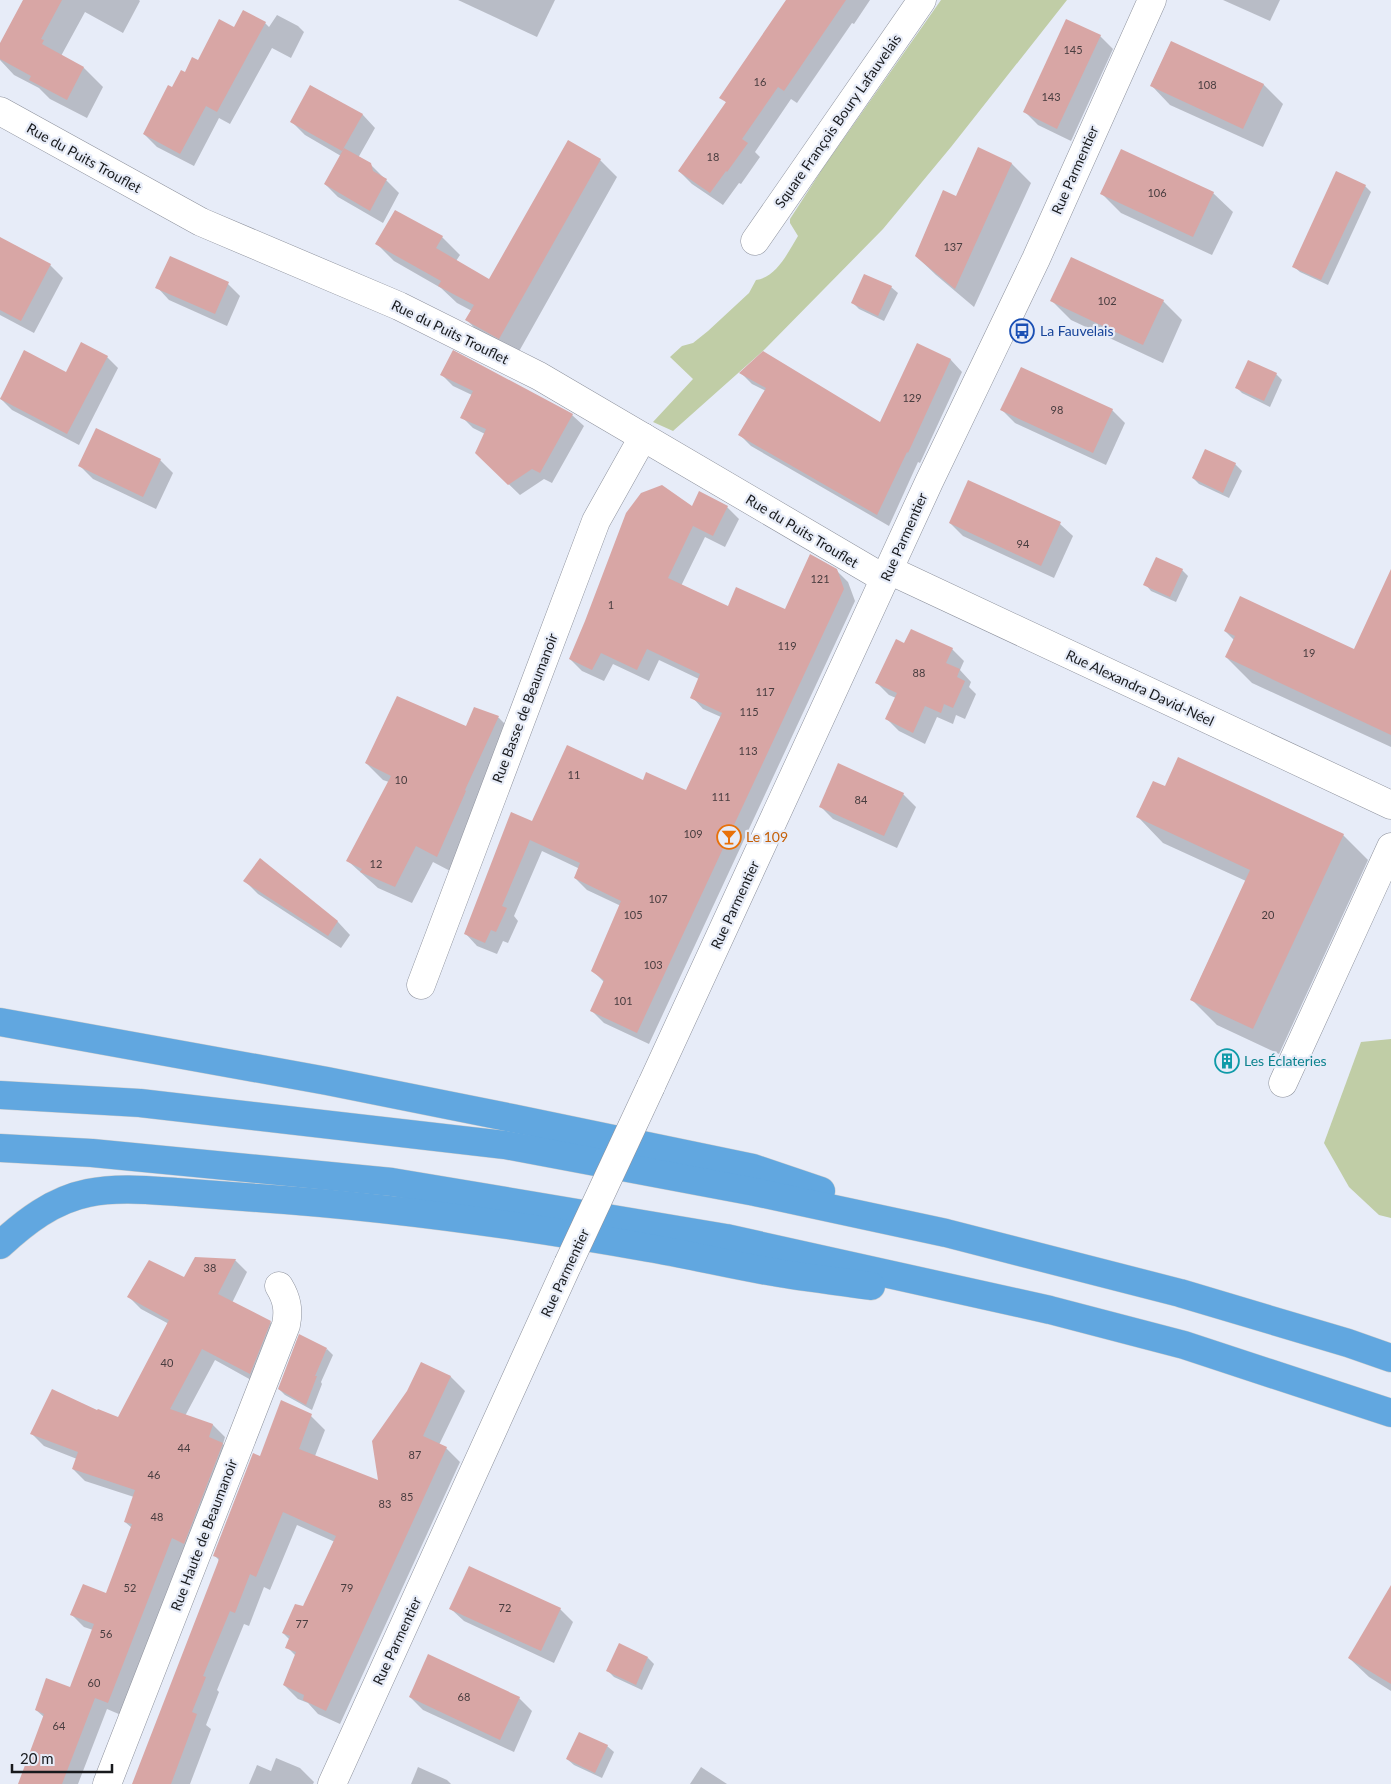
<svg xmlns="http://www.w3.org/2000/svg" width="1391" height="1784" font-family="Lato,sans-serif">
  <rect width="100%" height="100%" fill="#e7ecf8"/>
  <g fill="#c0cda6">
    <path d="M941 0H1067L951 147 883 229 765 349 673 431 653 422 693 379 670 357 682 346 693 343 708 331 749 293 756 280C777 277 788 252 798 236L790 223V219L823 168Z"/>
    <polygon points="1391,1039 1391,1218 1379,1215 1349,1187 1324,1143 1361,1042"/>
  </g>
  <g fill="#0003">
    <polygon points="24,0 139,0 140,1 123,33 85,12 61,56 84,68 103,87 87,118 50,99 39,88 14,75 0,60 0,46"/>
    <polygon points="458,0 555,0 537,37"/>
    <polygon points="788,0 870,0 854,24 852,23 797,103 791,99 755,152 760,157 741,184 739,183 723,205 692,184 679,171 727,103 721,97"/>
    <polygon points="1223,0 1280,0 1270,21"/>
    <polygon points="277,15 298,26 304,32 291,58 272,48 230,124 219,118 194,166 157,147 144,134 173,89 198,61 265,23 269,27"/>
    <polygon points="1100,36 1113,49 1071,141 1038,125 1025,112"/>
    <polygon points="1171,42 1264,85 1283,104 1263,147 1170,105 1151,85"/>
    <polygon points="311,86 363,115 375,128 358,158 370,164 399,193 383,223 338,197 325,184 341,156 305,135 292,122"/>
    <polygon points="978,149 1012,164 1031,183 974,307 936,275 916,256 957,197"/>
    <polygon points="600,160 617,177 517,355 484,338 467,320 472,311 457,303 441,288 394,261 377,244 395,211 442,237 460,255 456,261 489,281"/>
    <polygon points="1365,186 1371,192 1328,285 1300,272 1293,266"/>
    <polygon points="1101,193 1213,193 1233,212 1212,255 1121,213"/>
    <polygon points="0,238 50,265 63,278 34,333 0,315"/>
    <polygon points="228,284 240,296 227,326 169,300 157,287"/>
    <polygon points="891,287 898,293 884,321 859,309 853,303"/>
    <polygon points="1052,301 1163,301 1182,320 1163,363 1071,320"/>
    <polygon points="917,345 951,360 962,372 920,463 918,462 889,526 751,446 740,435 766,391 752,384 741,373 881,423"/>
    <polygon points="453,352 572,415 584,426 552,483 544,479 520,495 488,464 485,434 473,428 462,417 472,395 453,386 442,375"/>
    <polygon points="107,357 118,368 79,445 12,410 0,398"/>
    <polygon points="1021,368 1112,410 1125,423 1106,465 1015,423 1002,410"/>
    <polygon points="1276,374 1282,380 1270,407 1242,393 1236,387"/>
    <polygon points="1206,451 1235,464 1242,471 1229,498 1199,484 1193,478"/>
    <polygon points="160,460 173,473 156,509 93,479 80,466"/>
    <polygon points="727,507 739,519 725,547 705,537 681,586 728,608 786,611 836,570 848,582 855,601 649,1044 604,1023 592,1011 605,983 593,971 621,906 587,890 575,878 580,869 542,851 514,916 518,921 508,943 503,941 497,954 477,946 466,934 532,823 643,782 687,792 721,717 703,709 692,697 699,679 659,660 649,681 613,664 604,681 582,671 570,659 692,508"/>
    <polygon points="950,523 1060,524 1073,536 1054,578 963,536"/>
    <polygon points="1182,570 1188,576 1176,602 1151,591 1145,584"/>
    <polygon points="1391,572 1391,747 1252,683 1226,657 1234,640 1225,631 1354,651"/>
    <polygon points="905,645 952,649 964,661 960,670 971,682 969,687 976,694 965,719 956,715 953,724 937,717 925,744 899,731 887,719 896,698 889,695 877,683"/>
    <polygon points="475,709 499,718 515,734 454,873 433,862 412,903 378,888 348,861 389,782 383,780 366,763 466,727"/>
    <polygon points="1166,788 1343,835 1368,860 1279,1054 1217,1025 1191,999 1246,881 1163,843 1138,817"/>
    <polygon points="903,794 916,807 897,848 833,819 820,806"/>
    <polygon points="260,860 338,922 350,935 341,948 258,894 245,881"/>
    <polygon points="196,1258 235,1260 247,1272 232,1303 270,1322 282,1334 262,1386 215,1360 185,1416 213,1425 225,1437 223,1444 235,1456 121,1715 107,1709 78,1784 19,1784 44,1717 36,1710 71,1689 93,1630 84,1627 72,1615 107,1594 132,1528 125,1522 134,1497 85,1481 73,1469 77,1459 44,1446 32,1434 98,1412 119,1418 169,1324 141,1309 129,1297 184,1279"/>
    <polygon points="327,1349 333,1355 321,1382 322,1384 312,1410 285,1395 279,1389"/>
    <polygon points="421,1364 451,1377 465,1391 439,1445 446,1448 460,1462 340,1724 318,1714 308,1703 298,1699 284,1685 296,1656 287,1647 290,1640 283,1633 304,1608 335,1542 297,1525 270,1590 264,1587 249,1626 244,1624 217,1690 219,1692 206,1725 211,1729 190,1784 133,1784 220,1561 214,1555 260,1457 311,1416 325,1430 315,1456 380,1482 408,1392"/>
    <polygon points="1391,1597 1391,1691 1369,1677 1349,1658"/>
    <polygon points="451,1609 560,1609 573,1622 554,1663 464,1621"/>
    <polygon points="648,1658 654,1664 642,1690 614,1677 608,1671"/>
    <polygon points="410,1697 519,1698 532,1711 514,1752 423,1710"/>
    <polygon points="607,1746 614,1752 602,1778 574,1765 567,1759"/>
    <polygon points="276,1758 300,1768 314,1782 313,1784 249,1784 257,1765 271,1771"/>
    <polygon points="418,1767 447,1780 451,1784 411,1784"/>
    <polygon points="701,1767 727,1784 690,1784"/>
  </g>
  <g fill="#d8a6a5">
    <polygon points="23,0 62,0 41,39 44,40 42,44 84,67 67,100 29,80 31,76 0,59 0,43"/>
    <polygon points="786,0 846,0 784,91 778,87 742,139 748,143 727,172 726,171 710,193 678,171 726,102 719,98"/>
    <polygon points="243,10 266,22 217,112 206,106 180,154 143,134 168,85 172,87 181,70 185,72 192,57 198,60 219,19 234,27"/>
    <polygon points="1066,19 1101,35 1057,129 1023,112"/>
    <polygon points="1171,41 1264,84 1243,129 1150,86"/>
    <polygon points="310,85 363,114 342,151 290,122"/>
    <polygon points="568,140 601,159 499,339 465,320 474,305 438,286 441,281 375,244 395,210 443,236 436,248 489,279"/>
    <polygon points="978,147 1012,163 955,289 915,256 943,190 956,196"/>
    <polygon points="344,148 371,163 373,171 387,179 370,211 324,184"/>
    <polygon points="1121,149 1214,192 1193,237 1100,194"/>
    <polygon points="1336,171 1366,185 1321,280 1292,267"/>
    <polygon points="0,237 51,264 21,321 0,310"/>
    <polygon points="170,256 229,282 215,314 155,288"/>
    <polygon points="1071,257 1164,300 1143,345 1050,301"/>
    <polygon points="864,274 892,286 878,316 851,303"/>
    <polygon points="81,342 108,356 67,434 0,399 24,350 66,372"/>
    <polygon points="917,343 951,359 908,453 907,452 877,515 738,435 766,388 739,373 763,351 880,422"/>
    <polygon points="453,350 573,414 540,473 532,469 508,485 475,453 486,429 460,418 473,391 440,375"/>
    <polygon points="1248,360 1277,373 1264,401 1235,388"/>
    <polygon points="1021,367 1113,409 1093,453 1000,410"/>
    <polygon points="96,428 161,459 143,497 78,466"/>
    <polygon points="1205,449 1236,463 1223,493 1192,478"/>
    <polygon points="968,480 1061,522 1041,566 949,523"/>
    <polygon points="662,485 692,506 699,491 728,506 713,536 693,526 668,578 728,606 736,587 785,609 810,554 837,569 844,589 637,1033 590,1011 604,980 591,971 621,901 574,878 580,863 530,840 502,906 507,908 496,932 491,930 485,943 464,934 511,812 532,821 567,745 643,780 646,772 686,790 722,713 690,698 700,674 647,649 637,670 601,653 592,670 569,659 585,621 626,513 641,493"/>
    <polygon points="1156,557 1183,569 1170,597 1143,585"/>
    <polygon points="1391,569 1391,735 1225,657 1235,636 1224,631 1240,596 1354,649"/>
    <polygon points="911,629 953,648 946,663 960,669 957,677 965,681 953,708 944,704 941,713 925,706 913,733 885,719 897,693 875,683 896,639 904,643"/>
    <polygon points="397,696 466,726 474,707 499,716 465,790 466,791 437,857 416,846 395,887 360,872 362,869 346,861 391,776 365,763"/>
    <polygon points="1178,757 1344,834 1253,1029 1190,1000 1250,870 1136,817 1153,781 1165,786"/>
    <polygon points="838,763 904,793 884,836 819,807"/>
    <polygon points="260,858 338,921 328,936 243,881"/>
    <polygon points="195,1257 236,1259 218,1294 271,1321 250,1374 202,1349 170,1409 213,1424 209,1437 223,1443 184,1544 172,1538 108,1703 95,1698 62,1784 18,1784 44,1714 35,1710 46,1678 70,1687 94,1624 70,1615 83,1584 106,1593 132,1524 124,1522 135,1490 72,1469 78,1452 30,1434 52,1389 97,1410 98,1409 118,1417 169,1320 127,1297 149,1260 184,1277"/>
    <polygon points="299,1334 327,1348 315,1376 317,1376 306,1405 278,1389"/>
    <polygon points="421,1362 451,1376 423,1436 447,1447 326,1711 303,1700 304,1695 283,1685 296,1652 285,1648 290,1636 282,1633 295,1604 303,1606 336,1536 283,1512 256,1577 250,1574 235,1613 230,1611 203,1676 206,1677 192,1712 197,1714 171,1784 132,1784 218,1562 219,1558 213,1556 253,1453 260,1456 281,1400 312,1414 299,1449 378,1480 372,1441 407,1391"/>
    <polygon points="469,1566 561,1608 541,1651 449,1609"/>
    <polygon points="1391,1585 1391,1684 1348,1658"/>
    <polygon points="619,1643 648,1657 636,1685 606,1671"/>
    <polygon points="428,1654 520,1697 500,1740 409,1697"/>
    <polygon points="579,1732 608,1745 595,1773 566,1759"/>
  </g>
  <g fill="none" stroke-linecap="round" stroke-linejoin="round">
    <g stroke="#8d919c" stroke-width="29">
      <g id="minor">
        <polyline points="0,111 201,222 399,306 539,376 885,579"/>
        <polyline points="755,241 922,0"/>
        <polyline points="889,570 1391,805"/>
        <polyline points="421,985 596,521 643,437"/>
        <polyline points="1283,1083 1391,847"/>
        <polyline points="651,1086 929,482 1036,259 1152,0"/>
        <path d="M107 1784 286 1325C289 1310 287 1299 279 1286"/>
        <polyline points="332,1784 568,1264"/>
      </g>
    </g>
    <g stroke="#cccdcd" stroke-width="29">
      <g id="highway">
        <polyline points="0,1022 327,1081 512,1118 753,1168 821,1191"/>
        <polyline points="0,1095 140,1103 505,1145 755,1192 946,1233 1180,1293 1348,1343 1391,1358"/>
        <polyline points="0,1148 92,1153 392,1182 726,1238 1050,1310 1184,1345 1391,1413"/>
        <path d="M0 1245C25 1222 53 1200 88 1193 116 1187 148 1190 177 1192 204 1194 231 1196 258 1198 389 1207 520 1225 649 1248 697 1256 743 1268 791 1275 817 1279 844 1282 871 1286"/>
      </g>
    </g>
    <use href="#minor" stroke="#fff" stroke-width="28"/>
    <use href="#highway" stroke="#61a7e0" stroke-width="28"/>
    <g stroke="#8d919c" stroke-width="29" stroke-linecap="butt">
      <polyline id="minor-bridge" points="568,1264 651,1086"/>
    </g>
    <use href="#minor-bridge" stroke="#fff" stroke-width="28"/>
  </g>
  <defs>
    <g id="bus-ring" transform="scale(1.25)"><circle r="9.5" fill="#e7ecf8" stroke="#1a4fb4" stroke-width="1.5"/><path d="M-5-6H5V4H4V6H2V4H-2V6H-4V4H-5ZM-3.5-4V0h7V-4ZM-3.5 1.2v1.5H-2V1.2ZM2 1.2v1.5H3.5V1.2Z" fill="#1a4fb4"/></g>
    <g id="bar-ring" transform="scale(1.25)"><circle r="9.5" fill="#e7ecf8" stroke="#e8710a" stroke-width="1.5"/><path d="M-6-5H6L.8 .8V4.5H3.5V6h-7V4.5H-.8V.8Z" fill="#e8710a"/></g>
    <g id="building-ring" transform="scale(1.25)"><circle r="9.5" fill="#e7ecf8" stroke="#0f9aa8" stroke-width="1.5"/><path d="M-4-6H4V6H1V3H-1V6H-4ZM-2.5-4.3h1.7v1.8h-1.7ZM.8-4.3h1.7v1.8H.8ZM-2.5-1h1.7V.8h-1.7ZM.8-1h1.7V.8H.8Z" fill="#0f9aa8"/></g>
  </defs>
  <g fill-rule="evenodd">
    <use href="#bus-ring" x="1022" y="331"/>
    <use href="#bar-ring" x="729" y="837"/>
    <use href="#building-ring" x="1227" y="1061"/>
  </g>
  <g text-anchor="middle" stroke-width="4.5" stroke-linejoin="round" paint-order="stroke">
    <g font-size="11" fill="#483d3f">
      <text x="1073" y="54">145</text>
      <text x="760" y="86">16</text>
      <text x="1207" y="89">108</text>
      <text x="1051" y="101">143</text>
      <text x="713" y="161">18</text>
      <text x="1157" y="197">106</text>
      <text x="953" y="251">137</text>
      <text x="1107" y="305">102</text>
      <text x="912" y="402">129</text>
      <text x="1057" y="414">98</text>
      <text x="1023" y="548">94</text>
      <text x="820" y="583">121</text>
      <text x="611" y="609">1</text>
      <text x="787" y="650">119</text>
      <text x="1309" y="657">19</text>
      <text x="919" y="677">88</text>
      <text x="765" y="696">117</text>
      <text x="749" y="716">115</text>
      <text x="748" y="755">113</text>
      <text x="574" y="779">11</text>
      <text x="401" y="784">10</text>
      <text x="721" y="801">111</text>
      <text x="861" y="804">84</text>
      <text x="693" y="838">109</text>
      <text x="376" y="868">12</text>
      <text x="658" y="903">107</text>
      <text x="633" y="919">105</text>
      <text x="1268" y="919">20</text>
      <text x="653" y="969">103</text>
      <text x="623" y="1005">101</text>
      <text x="210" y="1272">38</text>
      <text x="167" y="1367">40</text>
      <text x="184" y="1452">44</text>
      <text x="415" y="1459">87</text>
      <text x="154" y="1479">46</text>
      <text x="407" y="1501">85</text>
      <text x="385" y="1508">83</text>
      <text x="157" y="1521">48</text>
      <text x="130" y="1592">52</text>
      <text x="347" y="1592">79</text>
      <text x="505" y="1612">72</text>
      <text x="302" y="1628">77</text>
      <text x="106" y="1638">56</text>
      <text x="94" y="1687">60</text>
      <text x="464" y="1701">68</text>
      <text x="59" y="1730">64</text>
    </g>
    <g font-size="14" fill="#181a1d" stroke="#e7ecf8">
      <text transform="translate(838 121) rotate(-55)" y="5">Square François Boury Lafauvelais</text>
      <text transform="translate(84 158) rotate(29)" y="5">Rue du Puits Trouflet</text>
      <text transform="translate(1075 170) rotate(-66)" y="5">Rue Parmentier</text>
      <text transform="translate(450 332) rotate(26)" y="5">Rue du Puits Trouflet</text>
      <text transform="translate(802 531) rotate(31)" y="5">Rue du Puits Trouflet</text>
      <text transform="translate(904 537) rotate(-66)" y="5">Rue Parmentier</text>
      <text transform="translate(1140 688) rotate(25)" y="5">Rue Alexandra David-Néel</text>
      <text transform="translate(525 708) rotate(-69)" y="5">Rue Basse de Beaumanoir</text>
      <text transform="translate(735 905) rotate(-65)" y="5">Rue Parmentier</text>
      <text transform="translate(565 1273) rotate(-65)" y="5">Rue Parmentier</text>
      <text transform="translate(204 1535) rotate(-69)" y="5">Rue Haute de Beaumanoir</text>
      <text transform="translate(397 1641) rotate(-65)" y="5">Rue Parmentier</text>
    </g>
    <g font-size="14" fill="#164399" stroke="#e7ecf8" text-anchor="start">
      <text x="1040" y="336">La Fauvelais</text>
    </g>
    <g font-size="14" fill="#c56008" stroke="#e7ecf8" text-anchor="start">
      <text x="746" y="842">Le 109</text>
    </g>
    <g font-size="14" fill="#0d838f" stroke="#e7ecf8" text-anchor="start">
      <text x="1244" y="1066">Les Éclateries</text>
    </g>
  </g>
  <path d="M12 1764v8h100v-8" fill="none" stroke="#181a1d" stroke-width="2.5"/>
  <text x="20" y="1764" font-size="15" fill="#181a1d" stroke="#e7ecf8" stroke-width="4" paint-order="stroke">20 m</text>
</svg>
